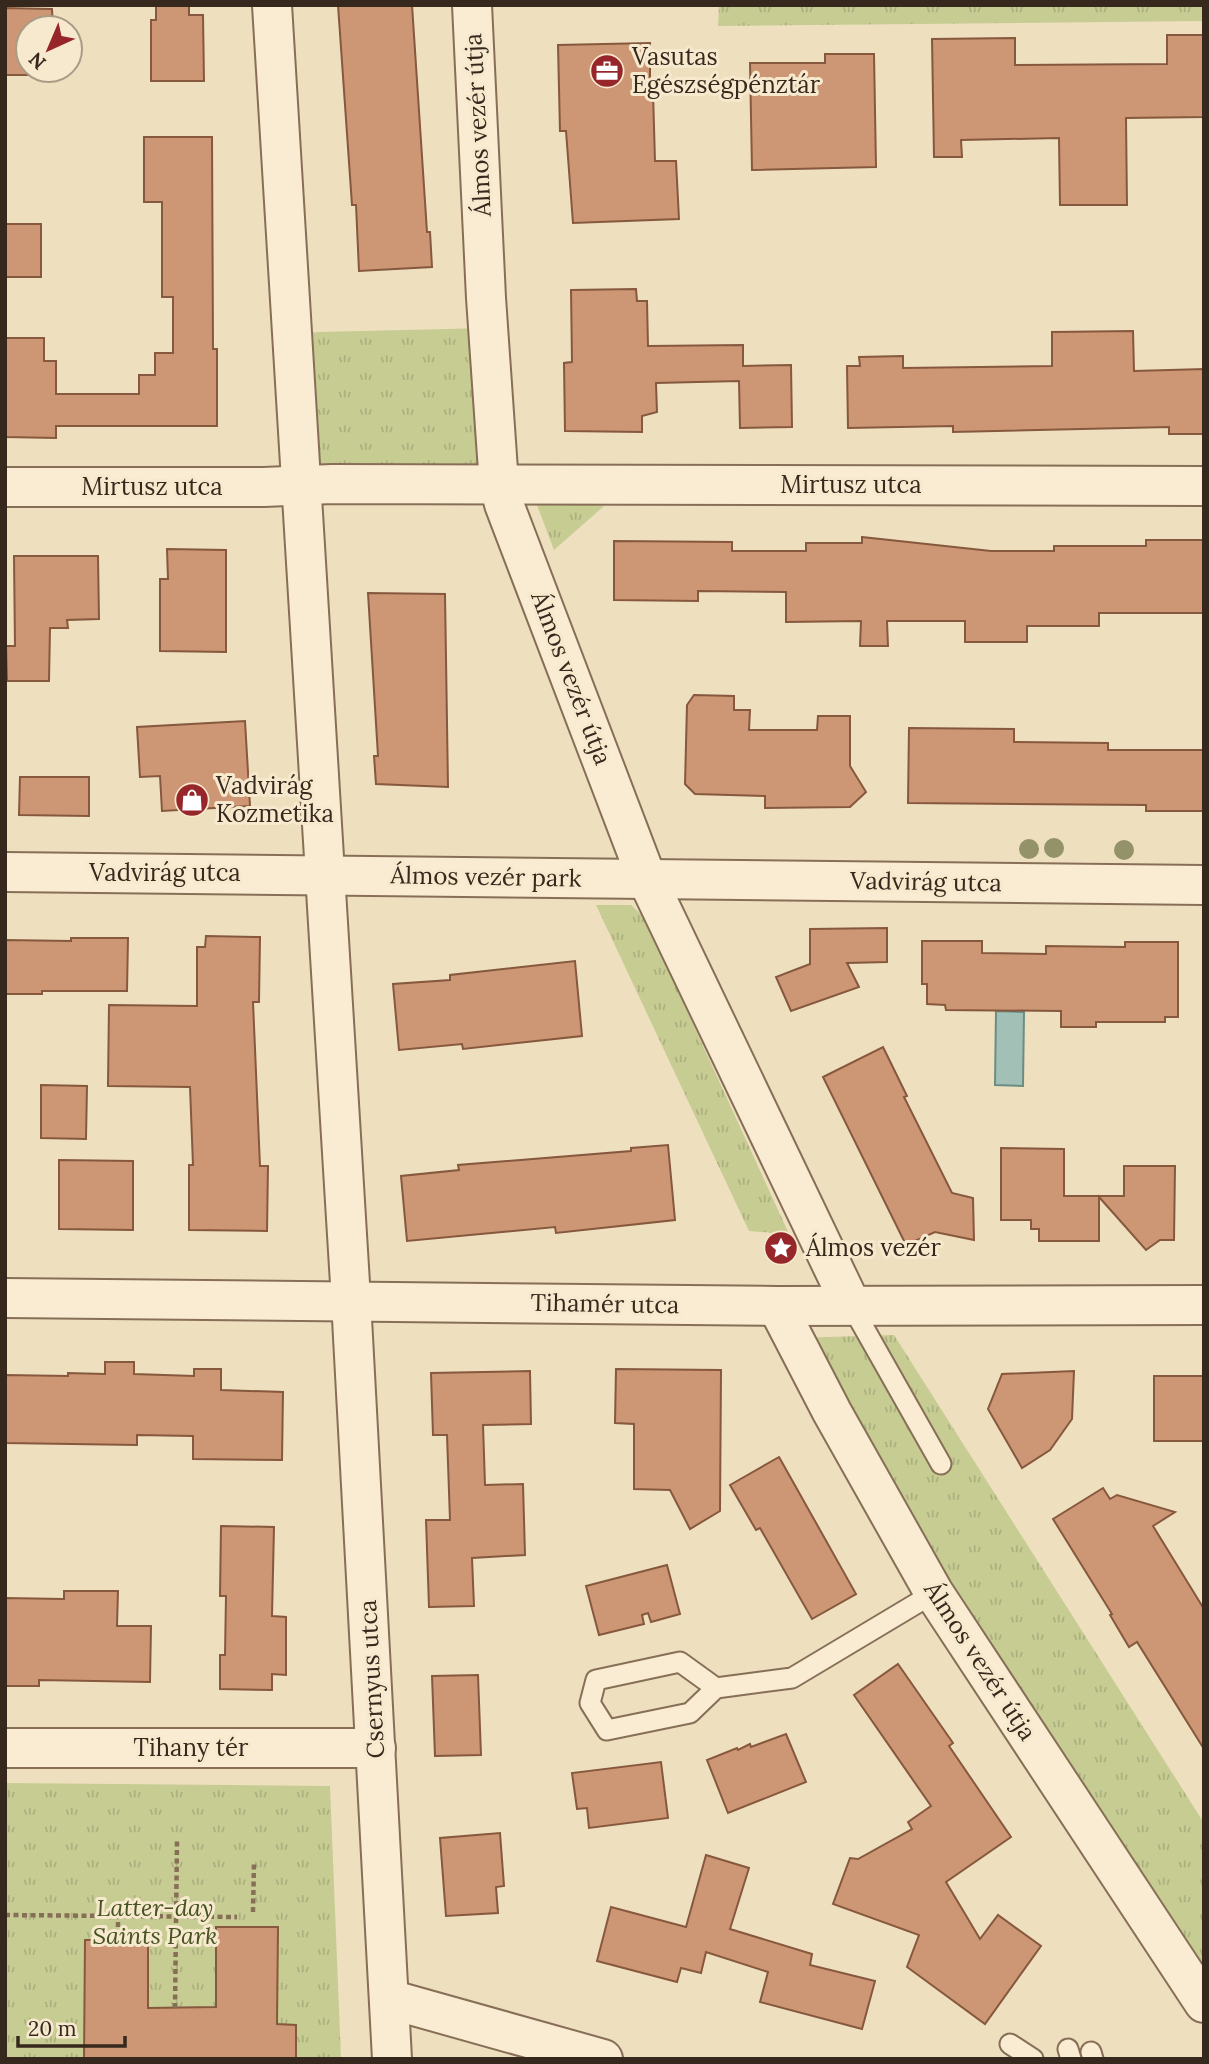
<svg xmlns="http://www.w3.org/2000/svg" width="1209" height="2064" font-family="Lora,serif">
  <defs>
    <pattern id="grass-tufts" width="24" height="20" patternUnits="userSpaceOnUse" patternTransform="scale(1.75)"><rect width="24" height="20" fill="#c7cc93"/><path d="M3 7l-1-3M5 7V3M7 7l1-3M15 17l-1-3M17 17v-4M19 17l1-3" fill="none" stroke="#acaf7e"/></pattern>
  </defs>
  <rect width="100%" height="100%" fill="#eedfbf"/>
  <g fill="url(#grass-tufts)">
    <polygon points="719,5 1204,5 1204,21 718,26"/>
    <polygon points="488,328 498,465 300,486 291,334 319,332"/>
    <polygon points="534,497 604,506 554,550"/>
    <polygon points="596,905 631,905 644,917 789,1234 749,1231"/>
    <polygon points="894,1335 1204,1823 1204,2003 794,1338"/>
    <polygon points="5,1783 330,1786 341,2059 5,2059"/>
  </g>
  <polygon fill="#a2c0b6" stroke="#698e84" stroke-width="2" points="996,1011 1024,1012 1023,1086 995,1085"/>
  <g fill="#cd9674" stroke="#86583d" stroke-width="2">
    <polygon points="189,5 189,15 203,15 204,81 151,81 151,20 156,20 156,6"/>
    <polygon points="338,5 412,5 427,232 430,232 432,267 359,271 356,205 352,205"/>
    <polygon points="5,8 52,9 53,28 28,28 28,70 53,70 53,75 5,75"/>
    <polygon points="1167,35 1204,35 1204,117 1126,118 1127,205 1060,205 1059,138 961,140 962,157 934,157 932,39 1015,38 1015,65 1167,64"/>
    <polygon points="650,43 650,92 653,92 655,161 676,161 679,219 573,223 566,131 560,131 558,45"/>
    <polygon points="825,54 874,54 876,167 752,170 750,63 825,63"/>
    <polygon points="144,137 212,137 213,349 217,349 217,426 56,426 56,438 5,437 5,338 44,338 44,361 56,361 56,394 139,394 139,375 155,375 155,353 173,353 173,297 162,297 162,202 144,202"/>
    <rect x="5" y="224" width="36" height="53"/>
    <polygon points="636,289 637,301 647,301 648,346 743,345 743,366 791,365 792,427 740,428 739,381 656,383 657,412 642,416 642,432 565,431 564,363 572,362 571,290"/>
    <polygon points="1133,331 1134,371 1204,369 1204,434 1169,434 1169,427 953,432 953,426 848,428 847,366 860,366 859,357 903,356 903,368 1052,366 1052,332"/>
    <polygon points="862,537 991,551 1054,551 1054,546 1146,546 1146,540 1204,540 1204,613 1099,613 1099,626 1027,626 1027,642 965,642 965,621 887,621 888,646 860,646 861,621 786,622 786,592 698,591 698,601 614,600 614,541 732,542 732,551 806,551 806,543 862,543"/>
    <polygon points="167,549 226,550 226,652 160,651 160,579 168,579"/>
    <polygon points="14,556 98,556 99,619 67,620 68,628 50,628 49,681 7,681 6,646 15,646"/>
    <polygon points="368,593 445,594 448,787 376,784 374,756 378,756"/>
    <polygon points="694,695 734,696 734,710 750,710 749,730 817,730 818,716 850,716 850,766 866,792 850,807 765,808 765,796 695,794 685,784 687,705"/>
    <polygon points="245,721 250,806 162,811 160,776 140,777 137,727"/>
    <polygon points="909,728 1014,729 1014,742 1108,743 1108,750 1204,750 1204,811 1146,811 1146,805 908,803"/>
    <polygon points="20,777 89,777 89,816 19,815"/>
    <polygon points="887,928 887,962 847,963 859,987 791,1011 776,977 810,964 810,929"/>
    <polygon points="206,936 260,937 259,1002 253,1002 260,1166 268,1166 267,1231 189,1230 189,1165 193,1165 190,1087 108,1086 109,1005 197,1006 197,947 205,947"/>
    <polygon points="71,938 128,938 127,991 42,991 42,994 5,994 5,940 71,941"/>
    <polygon points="922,941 982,941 982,953 1046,954 1046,946 1125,947 1125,942 1178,942 1178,1017 1165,1017 1165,1022 1096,1022 1096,1027 1061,1027 1061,1011 946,1010 945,1005 927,1004 927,984 922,984"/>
    <polygon points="575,961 582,1036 463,1049 462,1044 399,1050 393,984 450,980 450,975"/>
    <polygon points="883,1047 907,1096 904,1097 952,1193 973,1198 974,1240 935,1232 906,1245 823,1077"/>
    <polygon points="41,1085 87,1086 86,1139 41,1138"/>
    <polygon points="668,1145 675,1220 556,1233 555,1227 407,1241 401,1176 459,1170 458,1165 631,1151 631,1148"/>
    <polygon points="1001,1148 1064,1149 1064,1196 1124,1196 1124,1166 1175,1166 1174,1240 1160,1240 1146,1250 1099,1197 1099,1241 1039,1241 1039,1229 1031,1229 1031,1220 1001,1220"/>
    <polygon points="59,1160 133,1161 133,1230 59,1229"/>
    <polygon points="105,1362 134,1362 134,1374 194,1376 194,1369 221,1369 221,1390 283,1392 282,1460 193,1459 193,1436 137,1435 137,1445 5,1443 5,1375 68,1376 68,1373 105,1374"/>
    <polygon points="616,1369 721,1370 720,1511 690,1529 670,1490 634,1489 634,1424 615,1423"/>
    <polygon points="530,1371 531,1424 483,1425 485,1485 523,1484 525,1555 472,1558 474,1606 429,1607 426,1520 450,1520 447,1435 433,1435 431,1373"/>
    <polygon points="1074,1371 1072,1419 1050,1450 1022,1468 988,1409 1002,1374"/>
    <rect x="1154" y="1376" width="50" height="65"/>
    <polygon points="779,1457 856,1594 812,1619 760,1528 756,1530 730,1485"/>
    <polygon points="1103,1488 1110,1499 1117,1495 1175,1512 1153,1526 1204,1609 1204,1749 1137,1642 1129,1647 1110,1615 1112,1614 1053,1519"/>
    <polygon points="221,1526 274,1527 272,1616 286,1617 286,1675 272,1674 272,1690 220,1689 220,1655 225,1655 226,1596 220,1596"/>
    <polygon points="667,1565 680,1614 651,1622 648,1613 642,1615 644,1624 599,1635 586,1586"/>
    <polygon points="64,1591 118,1591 117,1626 151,1626 150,1682 39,1680 39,1686 5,1686 5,1598 64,1599"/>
    <polygon points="898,1664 953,1743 949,1746 1011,1837 946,1882 980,1939 998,1915 1041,1946 985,2024 907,1967 919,1935 833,1904 850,1858 858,1859 912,1829 908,1822 931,1806 854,1695"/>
    <polygon points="478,1675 481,1755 435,1756 432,1676"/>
    <polygon points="786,1734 806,1782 728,1813 707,1760 737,1748 738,1750 750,1744 751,1747"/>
    <polygon points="661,1762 668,1818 589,1828 587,1808 577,1809 572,1773"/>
    <polygon points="500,1833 504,1886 496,1887 498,1913 446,1916 440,1838"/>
    <polygon points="706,1855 749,1868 730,1929 812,1954 810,1965 875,1981 862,2029 760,2002 768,1972 706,1952 701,1973 681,1968 677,1982 597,1961 611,1907 686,1927"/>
    <polygon points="216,1927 278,1927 277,2024 296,2025 296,2059 84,2059 85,1940 148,1939 148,2008 216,2007"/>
  </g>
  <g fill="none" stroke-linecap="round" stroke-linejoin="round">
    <g stroke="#876f57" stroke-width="23">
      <g id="service">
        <polyline points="851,1305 941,1464"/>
        <polyline points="716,1688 680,1662 596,1680 590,1703 607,1730 690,1713 716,1688 792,1678 934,1593"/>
        <polyline points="1010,2044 1033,2059"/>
        <polyline points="1068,2049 1071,2059"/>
        <polyline points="1091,2052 1093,2059"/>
      </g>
    </g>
    <g stroke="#876f57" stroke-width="42">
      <g id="minor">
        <polyline points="272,5 351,1300 392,2059"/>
        <polyline points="472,5 486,298 499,485 504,504 647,879 851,1305"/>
        <polyline points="5,487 264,487 332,484 1204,486"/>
        <polyline points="5,872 1204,885"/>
        <polyline points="5,1298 777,1306 1204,1305"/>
        <polyline points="777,1306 832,1412 934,1593 1204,2003"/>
        <polyline points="5,1748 376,1748"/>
        <polyline points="389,1999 603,2059"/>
      </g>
    </g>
    <g stroke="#876f57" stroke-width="4.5" stroke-dasharray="5 3.5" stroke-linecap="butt">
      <polyline points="253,1912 254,1863"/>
      <polyline points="5,1915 237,1917"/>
      <polyline points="118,1927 118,1916"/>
      <polyline points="175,2008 177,1840"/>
    </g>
    <use href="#service" stroke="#f9ecd2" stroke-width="19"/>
    <use href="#minor" stroke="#f9ecd2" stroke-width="38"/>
  </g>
  <g fill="#939269">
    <circle cx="1054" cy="848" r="10"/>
    <circle cx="1029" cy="849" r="10"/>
    <circle cx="1124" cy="850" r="10"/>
  </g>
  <defs>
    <g id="office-disc" transform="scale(1.75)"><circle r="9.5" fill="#97262a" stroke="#f6e9ce"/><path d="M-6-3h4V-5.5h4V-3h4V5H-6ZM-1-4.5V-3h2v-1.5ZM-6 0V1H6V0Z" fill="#fff"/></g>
    <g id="shop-disc" transform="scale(1.75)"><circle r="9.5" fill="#97262a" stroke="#f6e9ce"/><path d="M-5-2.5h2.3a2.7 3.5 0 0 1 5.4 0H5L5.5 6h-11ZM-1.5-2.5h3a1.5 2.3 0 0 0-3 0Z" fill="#fff"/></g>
    <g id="sight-disc" transform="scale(1.75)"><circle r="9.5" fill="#97262a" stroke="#f6e9ce"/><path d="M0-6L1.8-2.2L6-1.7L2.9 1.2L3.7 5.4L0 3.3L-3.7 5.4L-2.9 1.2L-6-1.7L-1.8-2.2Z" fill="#fff"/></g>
  </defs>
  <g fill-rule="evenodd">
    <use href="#office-disc" x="607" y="71"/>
    <use href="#shop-disc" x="192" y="800"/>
    <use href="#sight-disc" x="781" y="1248"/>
  </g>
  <g text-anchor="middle" stroke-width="6" stroke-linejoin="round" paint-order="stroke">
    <g font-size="24" fill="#36281c" stroke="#f6e9ce" text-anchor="start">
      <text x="632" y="65">Vasutas<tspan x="632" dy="28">Egészségpénztár</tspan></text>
      <text x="216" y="794">Vadvirág<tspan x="216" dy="28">Kozmetika</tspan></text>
      <text x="806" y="1256">Álmos vezér</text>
    </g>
    <g font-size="24" fill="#36281c" stroke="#f6e9ce">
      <text transform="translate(478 125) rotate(-93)" y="8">Álmos vezér útja</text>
      <text x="851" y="493">Mirtusz utca</text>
      <text x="152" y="495">Mirtusz utca</text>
      <text transform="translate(571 678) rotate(69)" y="8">Álmos vezér útja</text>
      <text x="165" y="881">Vadvirág utca</text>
      <text transform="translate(486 877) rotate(1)" y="8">Álmos vezér park</text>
      <text transform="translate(926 882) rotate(1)" y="8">Vadvirág utca</text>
      <text transform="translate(605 1304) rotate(1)" y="8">Tihamér utca</text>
      <text transform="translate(980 1661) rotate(57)" y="8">Álmos vezér útja</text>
      <text transform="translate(372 1679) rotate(-93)" y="8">Csernyus utca</text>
      <text x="191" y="1756">Tihany tér</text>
    </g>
    <g font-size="24" font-style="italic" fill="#485322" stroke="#f6e9ce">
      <text x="155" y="1916">Latter-day<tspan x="155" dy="28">Saints Park</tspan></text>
    </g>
  </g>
  <rect width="1209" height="2064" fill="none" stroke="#36281c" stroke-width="14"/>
  <g transform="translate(49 49) rotate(224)"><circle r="33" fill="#f6e9ce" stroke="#a99c87" stroke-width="2"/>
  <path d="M0-5L12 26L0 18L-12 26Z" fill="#97262a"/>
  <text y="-10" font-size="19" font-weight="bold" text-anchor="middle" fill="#36281c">N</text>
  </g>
  <path d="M18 2036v10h107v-10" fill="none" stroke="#36281c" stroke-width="3.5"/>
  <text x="28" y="2036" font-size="21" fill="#36281c" stroke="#f6e9ce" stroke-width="5" paint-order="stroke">20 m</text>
</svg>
